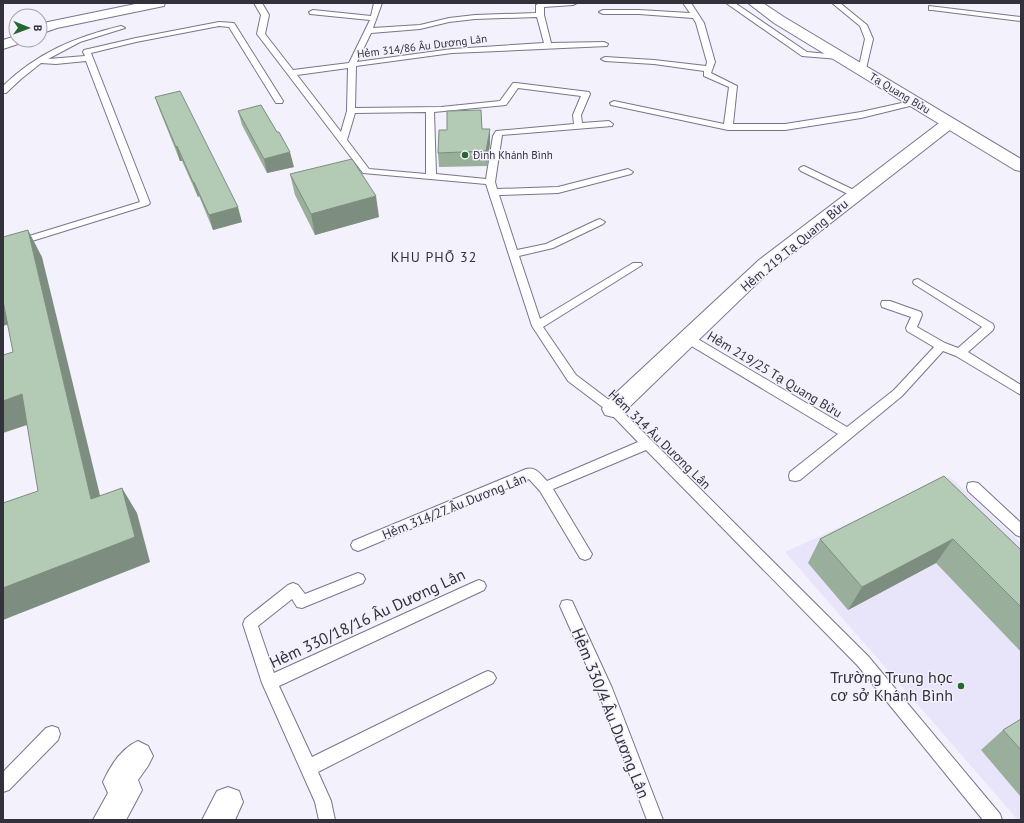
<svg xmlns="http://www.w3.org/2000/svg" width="1024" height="823" font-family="'PT Sans',sans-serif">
  <rect width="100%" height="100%" fill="#f3f1fc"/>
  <polygon fill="#e8e4fa" points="950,477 1021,543 1021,820 1018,820 785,552"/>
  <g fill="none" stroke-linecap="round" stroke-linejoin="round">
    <g stroke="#79758d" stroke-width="2">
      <g id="service">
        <path d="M254 3H262L269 15 265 34 293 70 349 63 370 20 310 14 309 12 313 10 371 16 374 3H382L373 28 420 25 449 18 475 15 536 13V5L540 3H577L573 5 544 7V15L551 43 604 42 608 44 607 46 452 53 356 66 355 108 441 107 500 101 513 83H516L589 92 590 94 581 115 582 123 609 121 613 124 612 126 502 135 495 182 497 189 558 187 628 169 633 172 631 174 558 193 499 195 517 250 546 244 597 220 600 219 605 222 603 224 553 248 519 256 540 319 633 263H641L642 265 543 327 576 375 617 406 868 656 1000 814 1002 820H983L858 666 646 450 553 489 592 554 590 558 585 560 580 558 540 491 529 479 363 549 358 551 353 549 351 545 353 541 526 469C536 466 541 475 547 481L638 442 609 412 568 381 532 326 486 184 363 173 257 34 261 15ZM537 17 544 43 452 49 357 62 371 33 420 29 449 22 475 19ZM348 68 347 111 341 132 297 75ZM518 88 581 96 573 115 574 124 496 131 493 136 486 179 436 174 434 112 506 105ZM426 112V174L369 169 347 140 355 113Z"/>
        <polygon points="683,3 691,3 704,23 715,62 711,73 737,86 733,124 785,124 861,112 915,100 919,102 918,104 861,118 785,130 728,130 611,105 610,103 614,101 724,124 729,87 704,76 704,71 654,64 605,61 601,59 605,57 654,60 706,66 707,62 696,23 693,18 639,14 603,14 599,12 603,10 639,10 690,13"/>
        <polygon points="726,3 735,3 807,52 839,55 843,57 839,59 802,56"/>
        <polygon points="832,3 840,3 867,25 873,39 865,73 862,73 858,71 865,39 860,26"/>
        <polygon points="929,6 1021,17 1021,21 932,10 929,10"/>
        <path d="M219 22 234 23 283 101 282 103H276L229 27 219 26 136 42 91 53 150 203 148 205 3 250V244L140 202 86 61 56 64 41 63 21 79 6 93H3V86C37 53 75 37 121 26L125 28 80 42 48 59 85 56 83 52 84 50 136 38Z"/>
        <polygon points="804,166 858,192 860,194 858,196 852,196 801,171 799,169 801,167"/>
        <polygon points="918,279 993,324 994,327 993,330 968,352 1021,385 1021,395 956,356 943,351 902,396 800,480 795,481 790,480 789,476 790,472 838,434 683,341 681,338 683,335 691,335 847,427 894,390 934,347 907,331 906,328 911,317 882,307 881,304 882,301 890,301 921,312 922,315 917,327 945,343 958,348 982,327 914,284 913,282 914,280"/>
        <polygon points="973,482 978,483 1021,523 1021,537 1016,535 968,491 967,487 968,483"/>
        <polygon points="358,573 363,575 365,579 363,583 302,608 297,607 292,599 258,626 274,673 474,582 479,580 484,582 486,586 484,590 279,686 312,757 483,673 488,671 493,673 496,678 493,683 318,772 331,801 335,820 319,820 315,802 262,683 243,624 245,619 288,585 293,583 298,585 305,594"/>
        <polygon points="567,600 572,601 612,688 663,820 647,820 597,689 560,606 562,601"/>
        <polygon points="52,726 58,728 60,734 58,740 9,790 3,792 3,772 46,728"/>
      </g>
    </g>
    <g stroke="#79758d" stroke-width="2">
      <g id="minor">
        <polygon points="140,3 165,3 164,6 159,7 57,28 40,34 40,25 48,22"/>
        <polygon points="16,36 16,40 23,40 21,43 3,49 3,40"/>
        <polygon points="949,118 955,120 957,123 955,126 773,268 621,415 613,417 605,415 602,409 605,403 759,260 943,120"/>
        <path d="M138 741 148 746 153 756 148 766 138 780 142 790 126 820H93L108 793 103 782C110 766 122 748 138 741Z"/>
        <polygon points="228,787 239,791 243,802 235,820 202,820 217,791"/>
      </g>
    </g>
    <g stroke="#79758d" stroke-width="2">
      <polygon id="secondary" points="748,3 763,3 784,17 1021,159 1021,171 1015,170 774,23"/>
    </g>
    <use href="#service" fill="#fff" fill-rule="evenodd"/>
    <use href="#minor" fill="#fff" fill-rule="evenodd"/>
    <use href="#secondary" fill="#fff" fill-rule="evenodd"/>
  </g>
  <g fill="#9aae9c">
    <polygon points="155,97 242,222 213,230 199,196 198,197 182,161 180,161 160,111"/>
    <polygon points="238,111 294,167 267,173 242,125"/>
    <polygon points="482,129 490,143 487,166 439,167 438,153 447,130"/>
    <polygon points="290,174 379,217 315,235 295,195"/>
    <polygon points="944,476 1021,550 1021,652 936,563 848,610 808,563 820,539"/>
    <polygon points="1021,719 1021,797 981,750 1003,730"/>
  </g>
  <g fill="#7d8d7f">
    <polygon points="490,129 490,143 487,166 486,151"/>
    <polygon points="177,146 182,161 180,161 176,147"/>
    <polygon points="290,152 294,167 267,173 264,159"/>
    <polygon points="193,182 194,182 199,196 198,197"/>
    <polygon points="376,196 379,217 315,235 311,214"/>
    <polygon points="238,207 242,222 213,230 209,215"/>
    <polygon points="28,230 42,257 107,524 91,499"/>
    <polygon points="3,297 18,321 3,326"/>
    <polygon points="22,394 39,421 3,433 3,401"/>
    <polygon points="122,488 137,513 150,562 3,620 3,588"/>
    <polygon points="953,539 936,563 848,610 862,587"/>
  </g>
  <g fill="#b3cab5" stroke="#7d8d7f">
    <polygon points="180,91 238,207 209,215 194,182 193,182 177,146 176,147 155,97"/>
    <polygon points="261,105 277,132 279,132 290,152 264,159 238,111"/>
    <polygon points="481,110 482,129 490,129 486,151 438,153 439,130 447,130 447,111"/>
    <polygon points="352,159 376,196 311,214 290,174"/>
    <polygon points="28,230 91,499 122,488 135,537 3,588 3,503 38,491 22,394 3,401 3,355 13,352 3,301 3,237"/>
    <polygon points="944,476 1021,550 1021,607 953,539 862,587 820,539"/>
    <polygon points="1021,719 1021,750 1003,730"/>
  </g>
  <g fill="#266831" stroke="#f3f1fc" stroke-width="1.5">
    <circle cx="465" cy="155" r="4"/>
    <circle cx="961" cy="686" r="4"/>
  </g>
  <g text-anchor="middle" stroke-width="3" stroke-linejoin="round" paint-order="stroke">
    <g font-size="11" fill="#33313c" stroke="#f3f1fc">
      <text transform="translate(422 46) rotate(-7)" y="4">Hẻm 314/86 Âu Dương Lân</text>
      <text transform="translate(900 93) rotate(31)" y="4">Tạ Quang Bửu</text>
    </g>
    <g font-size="11" fill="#33313c" stroke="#f3f1fc" text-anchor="start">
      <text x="473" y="159">Đình Khánh Bình</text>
    </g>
    <g font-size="13" fill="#33313c" stroke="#f3f1fc">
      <text transform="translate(794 245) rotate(-40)" y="5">Hẻm 219 Tạ Quang Bửu</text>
      <text transform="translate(775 374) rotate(31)" y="5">Hẻm 219/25 Tạ Quang Bửu</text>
      <text transform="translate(660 439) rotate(44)" y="5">Hẻm 314 Âu Dương Lân</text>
      <text transform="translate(454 506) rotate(-22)" y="5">Hẻm 314/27 Âu Dương Lân</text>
    </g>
    <g font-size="14" letter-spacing="1" fill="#33313c" stroke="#f3f1fc">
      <text x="434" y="262">KHU PHỐ 32</text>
    </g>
    <g font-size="16" fill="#33313c" stroke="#f3f1fc">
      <text transform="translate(367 618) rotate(-25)" y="6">Hẻm 330/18/16 Âu Dương Lân</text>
      <text transform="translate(611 713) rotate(68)" y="6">Hẻm 330/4 Âu Dương Lân</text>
    </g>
    <g font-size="16" fill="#33313c" stroke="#f3f1fc" text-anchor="end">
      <text x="953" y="683">Trường Trung học<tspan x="953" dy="18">cơ sở Khánh Bình</tspan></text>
    </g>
  </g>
  <rect width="1024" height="823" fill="none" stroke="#33313c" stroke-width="8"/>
  <g transform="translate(28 28) rotate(91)"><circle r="19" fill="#f3f1fc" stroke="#a6a4af"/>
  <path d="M0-3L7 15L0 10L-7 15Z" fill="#266831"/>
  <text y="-6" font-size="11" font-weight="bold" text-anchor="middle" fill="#33313c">B</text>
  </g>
</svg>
